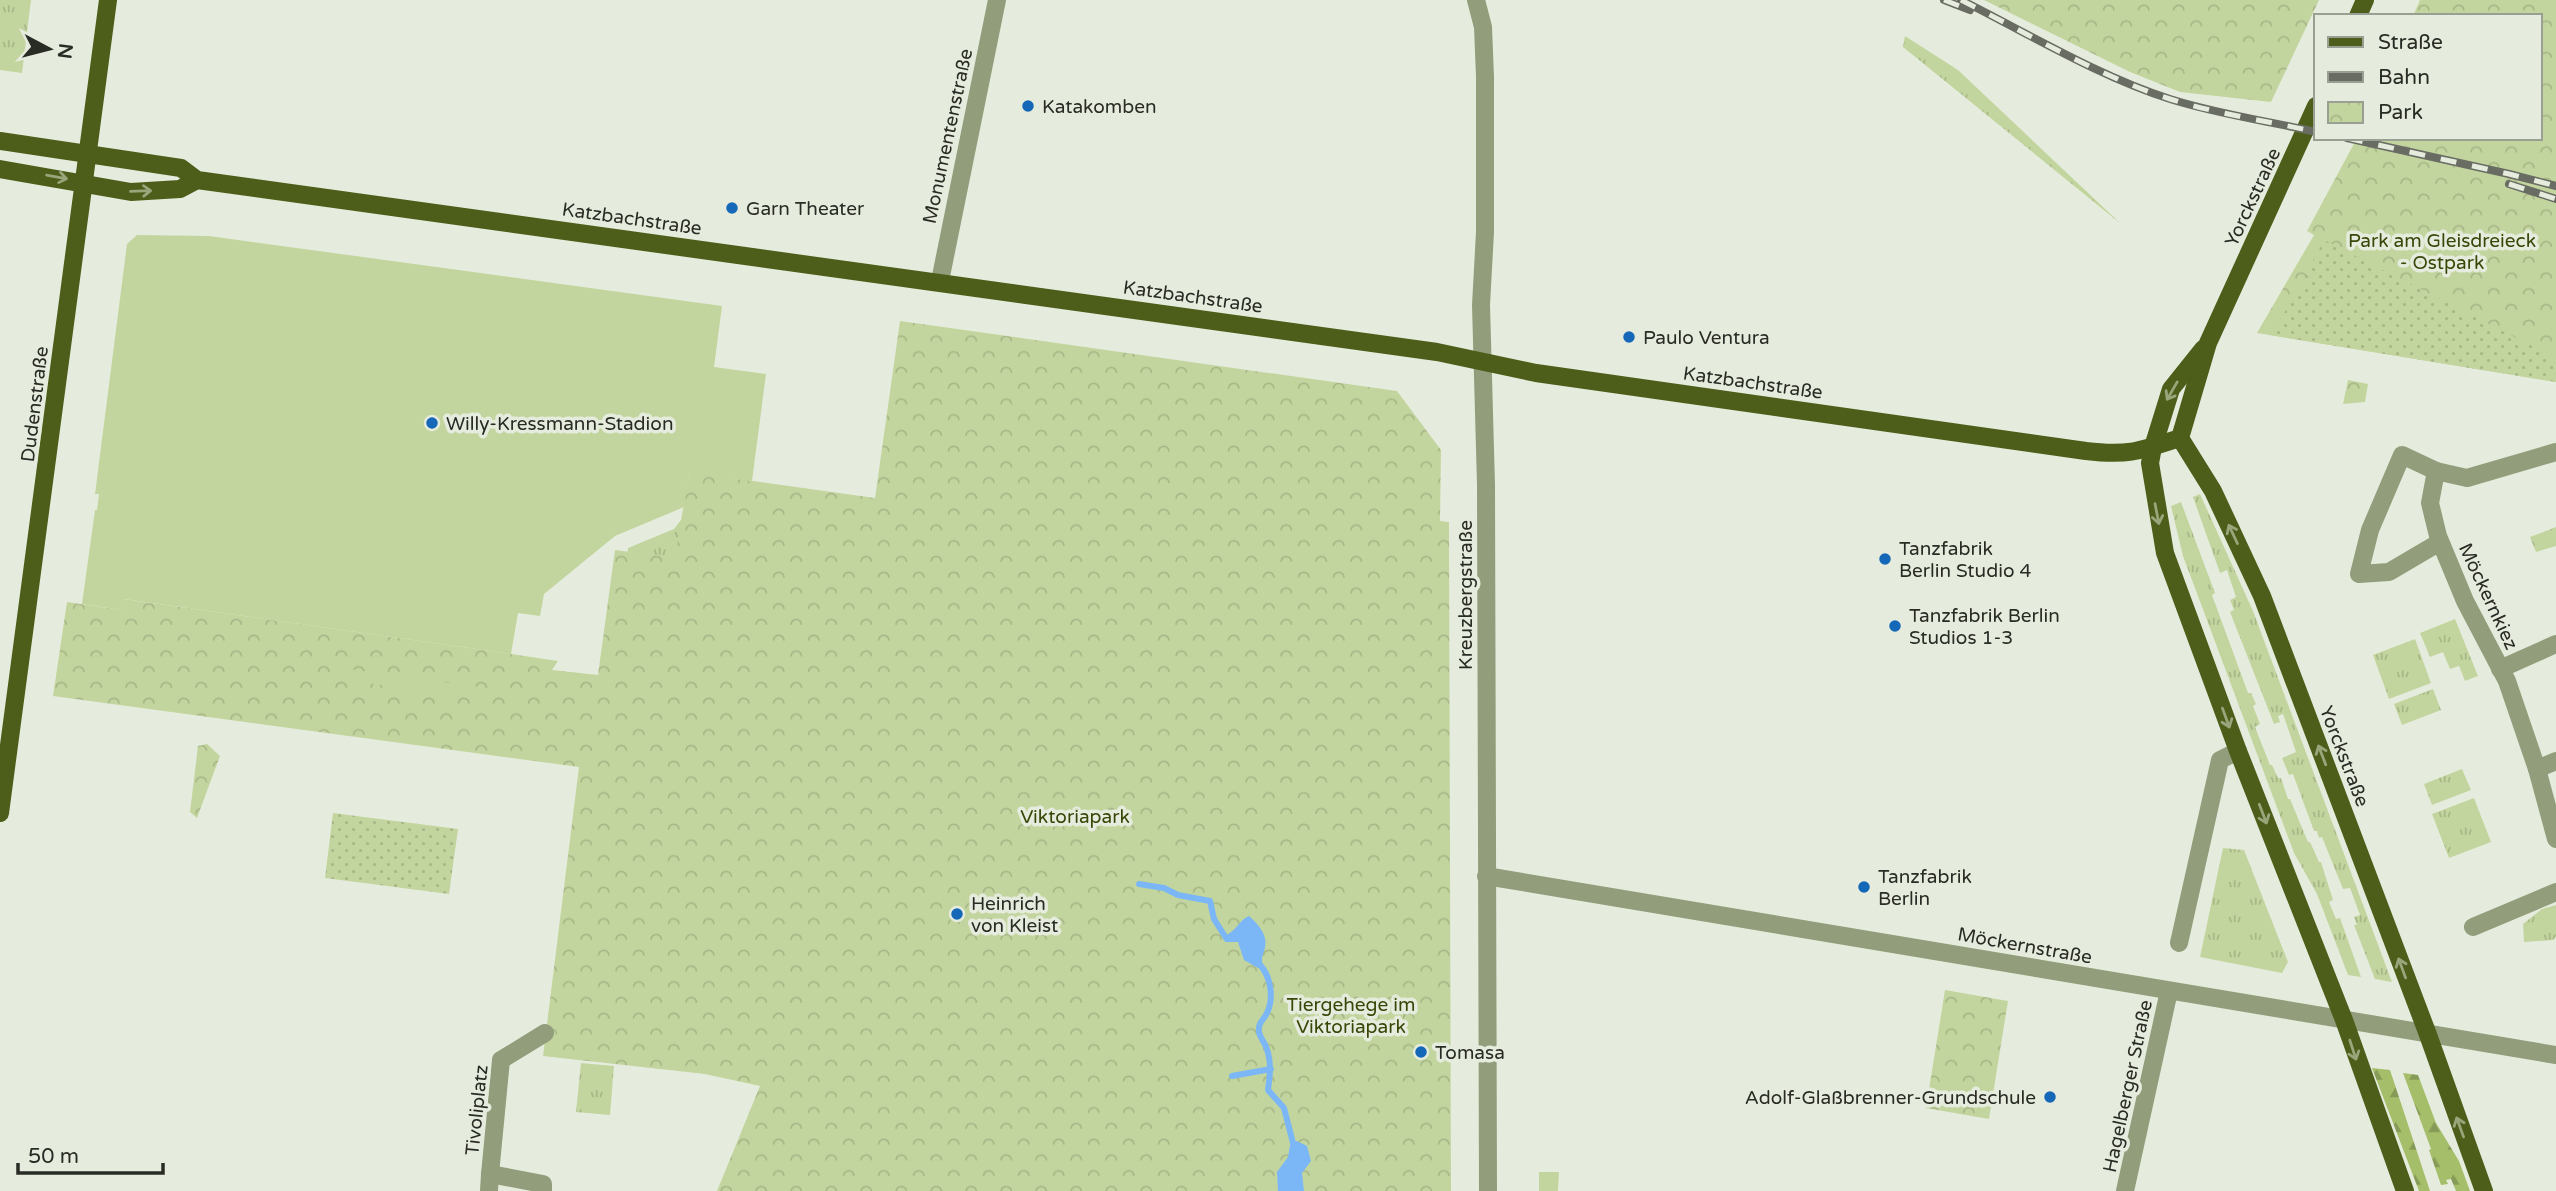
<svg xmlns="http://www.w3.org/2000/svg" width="2556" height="1191" font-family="'Varela Round',sans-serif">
  <defs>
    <pattern id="grass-tufts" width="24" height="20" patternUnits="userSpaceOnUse" patternTransform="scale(1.75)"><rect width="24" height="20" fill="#c3d59e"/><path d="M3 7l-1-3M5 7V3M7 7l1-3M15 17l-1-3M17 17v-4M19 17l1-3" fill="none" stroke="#a8b788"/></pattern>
    <pattern id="forest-firs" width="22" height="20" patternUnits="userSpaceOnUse" patternTransform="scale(1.75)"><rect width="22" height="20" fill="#a5be6a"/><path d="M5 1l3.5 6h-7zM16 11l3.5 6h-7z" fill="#869b57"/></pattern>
    <pattern id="park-crowns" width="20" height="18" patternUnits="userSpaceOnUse" patternTransform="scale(1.75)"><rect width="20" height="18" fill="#c3d59e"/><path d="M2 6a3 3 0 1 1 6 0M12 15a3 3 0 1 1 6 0" fill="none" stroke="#a8b788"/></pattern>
    <pattern id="garden-dots" width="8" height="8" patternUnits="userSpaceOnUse" patternTransform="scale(1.75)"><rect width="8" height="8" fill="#c3d59e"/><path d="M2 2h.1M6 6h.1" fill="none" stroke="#a8b788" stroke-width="1.8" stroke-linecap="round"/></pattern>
  </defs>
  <rect width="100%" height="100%" fill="#e6ecdd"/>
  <g fill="url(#grass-tufts)">
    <polygon points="0,0 31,0 22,73 0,70"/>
    <polygon points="1905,36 1958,70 2121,224 1903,47"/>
    <polygon points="2200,494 2253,611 2392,982 2375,979 2354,925 2357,925 2354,917 2360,915 2350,888 2343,889 2322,837 2319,838 2317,831 2314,831 2293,774 2289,775 2282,758 2296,752 2283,714 2278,716 2280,722 2274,724 2230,612 2234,610 2230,600 2236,597 2227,570 2220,573 2193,497"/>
    <polygon points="2181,502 2215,593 2212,595 2248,693 2251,693 2256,704 2253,706 2260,724 2255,727 2270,765 2272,765 2278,778 2281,778 2288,799 2290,799 2308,842 2310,842 2319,862 2321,862 2333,900 2329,902 2336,919 2340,918 2361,977 2348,975 2317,894 2294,853 2183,556 2171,506"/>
    <polygon points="707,513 674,562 627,557 628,548 674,529 684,516"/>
    <polygon points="2455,619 2478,676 2465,681 2459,666 2450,669 2443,652 2430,657 2420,633"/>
    <polygon points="2415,639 2431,683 2389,699 2373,655"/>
    <polygon points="2433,689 2441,710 2402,725 2394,704"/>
    <polygon points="2462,769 2471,790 2432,805 2424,784"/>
    <polygon points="2474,798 2491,842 2449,858 2432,814"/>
    <polygon points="2223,848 2244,850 2288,962 2282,973 2200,957"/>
    <polygon points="2556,905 2556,937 2553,940 2524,942 2523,924 2542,909"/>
    <polygon points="581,1063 614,1066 610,1115 576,1112"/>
  </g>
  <g fill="url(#forest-firs)">
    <polygon points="2372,1068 2390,1070 2430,1191 2419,1191"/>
    <polygon points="2403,1073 2418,1075 2436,1123 2459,1161 2470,1191 2456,1191 2451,1179 2446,1180 2448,1184 2441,1185 2429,1150 2431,1149"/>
  </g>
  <g fill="url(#park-crowns)">
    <polygon points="1984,0 2319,0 2271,102 2180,92 2130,72"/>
    <polygon points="2420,0 2556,0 2556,382 2257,333 2314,235 2307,231 2357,138 2540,138 2540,16 2413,16"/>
    <polygon points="900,321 1397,391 1441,450 1440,521 1449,522 1451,1191 717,1191 760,1086 705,1074 543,1056 579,767 53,696 67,602 121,610 123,599 511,654 558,661 552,670 598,675 615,550 675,558 689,472 875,498"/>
    <polygon points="2348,380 2368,384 2365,402 2343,404"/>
    <polygon points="2556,527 2556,546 2536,552 2530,537"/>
    <polygon points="207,744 220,756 197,818 190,812 198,746"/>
    <polygon points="1945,990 2008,1001 1989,1119 1926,1108"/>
  </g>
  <g fill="url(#garden-dots)">
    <polygon points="2324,240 2556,358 2556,382 2270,335 2297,293"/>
    <polygon points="333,813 458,829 449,894 325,878"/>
  </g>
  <g fill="#c3d59e">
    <polygon points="137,235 209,236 722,306 714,367 766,374 752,481 689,473 684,507 615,536 544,594 540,616 518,613 511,654 124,599 121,610 82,604 95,510 97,510 99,494 95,494 127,244"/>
    <polygon points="347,669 428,680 426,691 345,680"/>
    <polygon points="436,681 494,689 493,698 435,690"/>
    <polygon points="1539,1172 1559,1172 1558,1191 1539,1191"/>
  </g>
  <g fill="#7bb6f7">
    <path d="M1249 916C1258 924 1268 935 1265 947 1264 955 1260 957 1263 965L1258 968 1244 960 1238 942H1225L1228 934C1237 930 1239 920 1249 916Z"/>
    <polygon points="1297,1141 1307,1146 1311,1161 1302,1173 1304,1191 1278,1191 1277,1172 1288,1157 1290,1145"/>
  </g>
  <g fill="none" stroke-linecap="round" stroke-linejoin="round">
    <g stroke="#7bb6f7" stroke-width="6">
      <polyline points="1139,884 1164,888 1178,895 1210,901 1214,919 1226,938"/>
      <path d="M1261 966C1271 978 1274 998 1267 1013 1263 1021 1258 1022 1259 1032 1260 1038 1264 1041 1266 1047 1272 1061 1270 1075 1268 1090L1284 1108 1293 1143"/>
      <polyline points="1232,1076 1271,1069"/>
    </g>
    <g stroke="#929d7b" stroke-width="18">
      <polyline points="1476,0 1483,27 1485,77 1485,232 1481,305 1486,485 1488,1191"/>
      <polyline points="940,281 997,0"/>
      <polyline points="2556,452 2467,478 2436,471 2430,503 2438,536 2465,601 2507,681 2537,769 2556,839"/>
      <polyline points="2436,471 2402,455 2370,530 2359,574 2389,572 2440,542"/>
      <polyline points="2500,669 2556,644"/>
      <polyline points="2537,769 2556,761"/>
      <polyline points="1486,876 2556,1055"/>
      <polyline points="2473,927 2556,892"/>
      <polyline points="2179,943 2220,760 2238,751"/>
      <polyline points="490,1174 501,1060 545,1033"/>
      <polyline points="489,1191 490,1174 543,1184 543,1191"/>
      <polyline points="2125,1191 2169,991"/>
    </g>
    <g stroke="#4c5e19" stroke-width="18">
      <polyline points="2358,16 2365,0"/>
      <polyline points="2316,106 2208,343 2180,438 2213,491 2262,596 2427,1032 2484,1191"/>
      <path d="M0 141 181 168 197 180 1437 352 1536 373 2086 451C2128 456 2140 451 2180 438"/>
      <polyline points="0,169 131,192 180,189 197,180"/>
      <polyline points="2203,349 2171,389 2153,447 2150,463 2165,553 2238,751 2344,1020 2405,1191"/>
      <polyline points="0,813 108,0"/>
    </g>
    <g stroke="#696c63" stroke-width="8">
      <g id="rail">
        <polyline points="1944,0 1970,10"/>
        <path d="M1961 0C2027 33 2100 77 2170 99 2217 114 2268 121 2316 132"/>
        <polyline points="2347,138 2509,174 2556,186"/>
        <polyline points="2509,184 2556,199"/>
      </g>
    </g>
    <use href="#rail" stroke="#e6ecdd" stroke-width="5" stroke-dasharray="16" stroke-linecap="butt"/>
  </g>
  <defs><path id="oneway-shaft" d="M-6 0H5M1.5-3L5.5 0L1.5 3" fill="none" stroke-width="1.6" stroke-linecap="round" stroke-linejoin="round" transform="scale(1.75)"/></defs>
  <g stroke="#99a57b">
    <use href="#oneway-shaft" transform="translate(57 177) rotate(10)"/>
    <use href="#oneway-shaft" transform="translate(141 191) rotate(-2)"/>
    <use href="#oneway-shaft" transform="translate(2172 391) rotate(120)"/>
    <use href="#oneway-shaft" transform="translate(2157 514) rotate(79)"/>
    <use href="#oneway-shaft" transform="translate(2233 534) rotate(-115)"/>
    <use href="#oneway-shaft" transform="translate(2226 718) rotate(70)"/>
    <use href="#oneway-shaft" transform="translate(2322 755) rotate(-111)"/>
    <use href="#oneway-shaft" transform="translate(2263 814) rotate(69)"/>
    <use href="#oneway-shaft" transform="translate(2402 968) rotate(-110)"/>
    <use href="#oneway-shaft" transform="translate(2353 1050) rotate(72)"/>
    <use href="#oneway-shaft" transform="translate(2460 1127) rotate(-110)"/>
  </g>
  <g fill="#1568b7" stroke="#e6ecdd" stroke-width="2.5">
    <circle cx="1028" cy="106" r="7"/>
    <circle cx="732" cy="208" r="7"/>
    <circle cx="1629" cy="337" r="7"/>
    <circle cx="432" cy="423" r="7"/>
    <circle cx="1885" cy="559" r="7"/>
    <circle cx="1895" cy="626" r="7"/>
    <circle cx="1864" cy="887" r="7"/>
    <circle cx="957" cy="914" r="7"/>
    <circle cx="1421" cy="1052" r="7"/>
    <circle cx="2050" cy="1097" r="7"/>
  </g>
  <g text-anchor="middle" stroke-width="7" stroke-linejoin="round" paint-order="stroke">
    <g font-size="19" fill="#292b25" stroke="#e6ecdd" text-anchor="start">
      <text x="1042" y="113">Katakomben</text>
      <text x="746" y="215">Garn Theater</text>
      <text x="1643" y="344">Paulo Ventura</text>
      <text x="446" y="430">Willy-Kressmann-Stadion</text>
      <text x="1899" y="555">Tanzfabrik<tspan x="1899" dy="22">Berlin Studio 4</tspan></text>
      <text x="1909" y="622">Tanzfabrik Berlin<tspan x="1909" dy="22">Studios 1-3</tspan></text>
      <text x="1878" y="883">Tanzfabrik<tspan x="1878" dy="22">Berlin</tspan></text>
      <text x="971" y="910">Heinrich<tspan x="971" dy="22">von Kleist</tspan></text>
      <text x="1435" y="1059">Tomasa</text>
      <text x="2036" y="1104" text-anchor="end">Adolf-Glaßbrenner-Grundschule</text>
    </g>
    <g font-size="19" fill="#292b25" stroke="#e6ecdd">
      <text transform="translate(947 136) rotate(-78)" y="7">Monumentenstraße</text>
      <text transform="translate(2252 197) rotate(-65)" y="7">Yorckstraße</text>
      <text transform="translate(632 218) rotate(8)" y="7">Katzbachstraße</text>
      <text transform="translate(1193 296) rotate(8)" y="7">Katzbachstraße</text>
      <text transform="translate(1753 382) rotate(8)" y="7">Katzbachstraße</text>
      <text transform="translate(34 404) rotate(-83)" y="7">Dudenstraße</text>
      <text transform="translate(1465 595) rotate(-90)" y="7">Kreuzbergstraße</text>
      <text transform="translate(2489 596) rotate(65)" y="7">Möckernkiez</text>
      <text transform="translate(2345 756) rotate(69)" y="7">Yorckstraße</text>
      <text transform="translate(2025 945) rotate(10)" y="7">Möckernstraße</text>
      <text transform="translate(2127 1086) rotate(-78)" y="7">Hagelberger Straße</text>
      <text transform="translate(476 1110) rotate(-84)" y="7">Tivoliplatz</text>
    </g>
    <g font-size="19" fill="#384708" stroke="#e6ecdd">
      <text x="2442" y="247">Park am Gleisdreieck<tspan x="2442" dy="22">- Ostpark</tspan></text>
      <text x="1075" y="823">Viktoriapark</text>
      <text x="1351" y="1011">Tiergehege im<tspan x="1351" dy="22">Viktoriapark</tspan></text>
    </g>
  </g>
  <rect x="2314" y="14" width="228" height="126" fill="#e6ecdd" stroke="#9a9f93" stroke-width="2"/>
  <rect x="2328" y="37" width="35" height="10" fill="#4c5e19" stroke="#9a9f93" stroke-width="2"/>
  <text x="2378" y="49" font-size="21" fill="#292b25">Straße</text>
  <rect x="2328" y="72" width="35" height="10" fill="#696c63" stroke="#9a9f93" stroke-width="2"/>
  <text x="2378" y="84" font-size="21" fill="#292b25">Bahn</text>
  <rect x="2328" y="102" width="35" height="21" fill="url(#park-crowns)" stroke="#9a9f93" stroke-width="2"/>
  <text x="2378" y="119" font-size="21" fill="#292b25">Park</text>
  <g transform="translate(49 49) rotate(97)" stroke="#e6ecdd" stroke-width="5" paint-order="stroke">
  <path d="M0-5L12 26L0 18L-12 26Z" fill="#292b25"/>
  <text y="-10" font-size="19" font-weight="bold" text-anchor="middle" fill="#292b25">N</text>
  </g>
  <path d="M18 1163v10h145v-10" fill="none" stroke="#292b25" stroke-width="3.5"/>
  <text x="28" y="1163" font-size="21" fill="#292b25" stroke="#e6ecdd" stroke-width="5" paint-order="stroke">50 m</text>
</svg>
